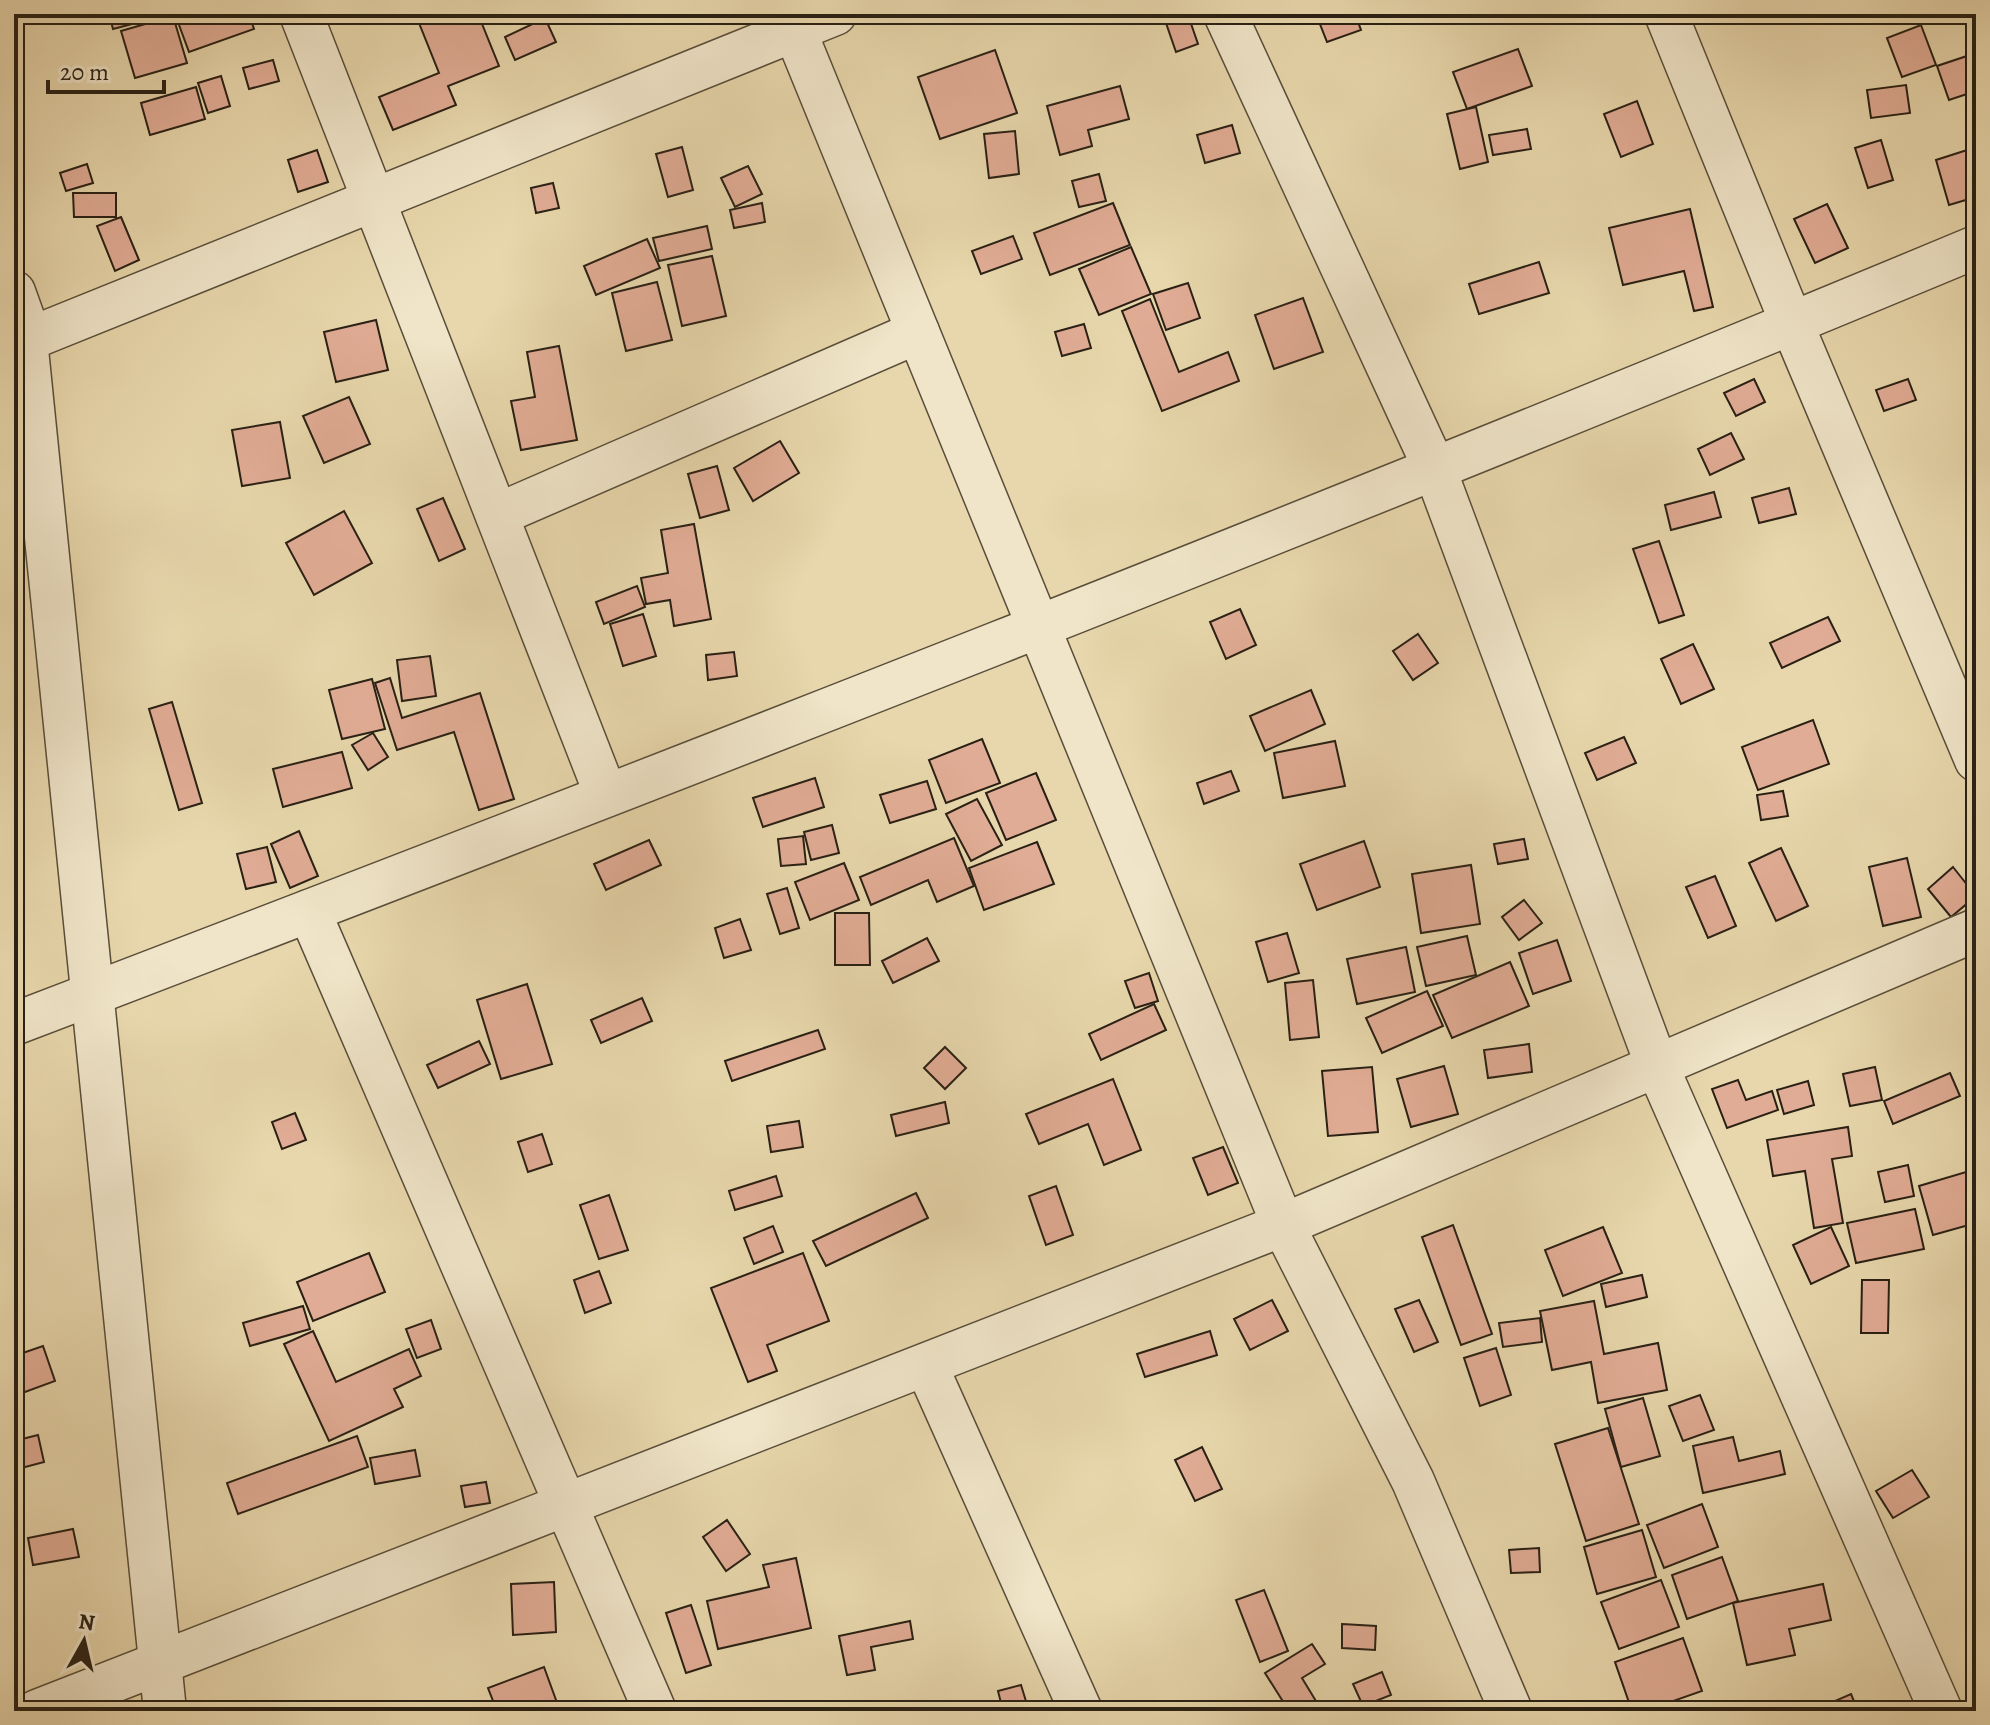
<svg xmlns="http://www.w3.org/2000/svg" width="1990" height="1725" font-family="Alegreya,serif">
  <rect width="100%" height="100%" fill="#e8d7ac"/>
  <filter id="stains"><feTurbulence type="fractalNoise" baseFrequency=".0025" numOctaves="4"/><feColorMatrix values="0 0 0 0 .2 0 0 0 0 .09 0 0 0 0 .02 0 0 0 .5 -.17"/></filter>
  <radialGradient id="worn" r=".72"><stop offset=".6" stop-color="#630" stop-opacity="0"/><stop offset="1" stop-color="#630" stop-opacity=".3"/></radialGradient>
  <g fill="#e1ac95" stroke="#292014" stroke-width="2">
    <polygon points="109,14 163,14 163,16 113,29"/>
    <polygon points="175,14 249,14 254,29 189,52"/>
    <polygon points="426,14 478,14 499,66 448,86 456,105 393,130 379,97 439,73 417,18"/>
    <polygon points="1316,14 1355,14 1361,30 1327,42"/>
    <polygon points="1383,14 1414,14 1387,24"/>
    <polygon points="1188,15 1198,44 1176,52 1166,23"/>
    <polygon points="173,16 187,63 135,78 121,31"/>
    <polygon points="545,18 556,42 515,60 505,37"/>
    <polygon points="1976,20 1976,48 1974,49 1966,23"/>
    <polygon points="1921,25 1936,65 1902,77 1887,38"/>
    <polygon points="1518,49 1532,86 1467,109 1453,72"/>
    <polygon points="995,50 1017,113 940,139 918,77"/>
    <polygon points="1976,53 1976,91 1949,100 1937,66"/>
    <polygon points="273,60 279,81 249,89 243,68"/>
    <polygon points="221,76 230,106 208,113 198,83"/>
    <polygon points="1906,85 1910,113 1871,118 1867,90"/>
    <polygon points="1120,86 1129,119 1088,130 1092,146 1060,155 1047,106"/>
    <polygon points="196,87 205,119 150,135 141,103"/>
    <polygon points="1637,101 1653,144 1621,157 1604,114"/>
    <polygon points="1476,107 1488,162 1460,169 1447,114"/>
    <polygon points="1232,125 1240,153 1205,163 1197,135"/>
    <polygon points="1527,129 1531,149 1493,155 1489,135"/>
    <polygon points="1015,131 1019,174 989,178 984,134"/>
    <polygon points="1881,140 1893,180 1868,188 1855,148"/>
    <polygon points="682,147 693,190 668,197 656,154"/>
    <polygon points="317,150 328,182 298,192 288,160"/>
    <polygon points="1967,150 1976,182 1976,197 1949,205 1936,160"/>
    <polygon points="87,164 93,183 66,191 60,173"/>
    <polygon points="748,166 762,194 735,207 721,178"/>
    <polygon points="1099,174 1106,201 1079,207 1072,181"/>
    <polygon points="553,183 559,208 536,213 531,188"/>
    <polygon points="73,193 116,193 116,217 74,217"/>
    <polygon points="762,203 765,222 734,228 730,210"/>
    <polygon points="1113,203 1130,245 1050,275 1034,233"/>
    <polygon points="1827,204 1848,248 1815,263 1794,219"/>
    <polygon points="1690,209 1713,307 1694,311 1684,271 1623,285 1609,228"/>
    <polygon points="121,217 139,260 115,271 97,226"/>
    <polygon points="707,226 712,249 659,261 653,238"/>
    <polygon points="1013,236 1022,259 981,274 972,251"/>
    <polygon points="647,239 660,268 596,295 584,266"/>
    <polygon points="1131,247 1151,294 1099,315 1079,269"/>
    <polygon points="712,256 726,316 682,326 668,265"/>
    <polygon points="1539,262 1549,293 1479,314 1469,284"/>
    <polygon points="657,282 672,340 626,351 612,293"/>
    <polygon points="1188,283 1200,318 1166,330 1153,294"/>
    <polygon points="1303,298 1323,352 1274,369 1255,315"/>
    <polygon points="1150,299 1179,372 1228,352 1239,381 1162,411 1122,311"/>
    <polygon points="376,320 388,370 336,382 324,332"/>
    <polygon points="1084,324 1091,348 1062,356 1055,332"/>
    <polygon points="559,346 577,440 521,450 511,401 535,397 527,352"/>
    <polygon points="1754,379 1765,402 1736,416 1724,393"/>
    <polygon points="1908,379 1916,400 1884,411 1876,390"/>
    <polygon points="349,397 370,444 324,463 303,416"/>
    <polygon points="280,422 290,478 242,486 232,430"/>
    <polygon points="1731,433 1744,459 1710,475 1698,449"/>
    <polygon points="780,441 799,473 753,501 734,468"/>
    <polygon points="717,466 729,510 700,518 688,474"/>
    <polygon points="1789,488 1796,514 1759,523 1752,498"/>
    <polygon points="1714,492 1721,517 1671,530 1665,505"/>
    <polygon points="443,498 465,549 439,561 417,509"/>
    <polygon points="344,511 372,563 314,595 286,543"/>
    <polygon points="694,524 711,619 674,626 670,600 646,604 641,578 668,573 661,530"/>
    <polygon points="1659,541 1684,615 1659,623 1633,549"/>
    <polygon points="637,586 645,607 604,624 596,602"/>
    <polygon points="1240,609 1256,645 1226,659 1210,622"/>
    <polygon points="643,614 656,656 623,666 610,624"/>
    <polygon points="1828,617 1840,641 1782,668 1770,643"/>
    <polygon points="1418,634 1438,663 1413,680 1393,651"/>
    <polygon points="1693,644 1714,689 1681,704 1661,659"/>
    <polygon points="734,652 737,676 708,680 706,655"/>
    <polygon points="430,656 436,696 402,701 397,660"/>
    <polygon points="390,678 402,718 480,693 514,799 479,810 454,732 397,750 375,683"/>
    <polygon points="372,679 385,729 342,739 329,690"/>
    <polygon points="1311,690 1325,724 1265,751 1250,716"/>
    <polygon points="172,702 202,803 179,810 149,709"/>
    <polygon points="1813,720 1829,764 1758,790 1742,747"/>
    <polygon points="373,733 388,757 368,770 352,745"/>
    <polygon points="1624,737 1636,763 1597,780 1585,753"/>
    <polygon points="982,739 1000,783 946,803 929,760"/>
    <polygon points="1335,741 1345,786 1283,798 1274,753"/>
    <polygon points="342,752 352,788 283,807 273,769"/>
    <polygon points="1231,771 1239,791 1204,804 1197,783"/>
    <polygon points="1036,773 1056,820 1006,840 986,793"/>
    <polygon points="815,778 824,807 763,827 753,798"/>
    <polygon points="927,781 936,809 890,823 880,795"/>
    <polygon points="1783,791 1788,816 1761,820 1757,795"/>
    <polygon points="977,799 1002,845 971,861 946,814"/>
    <polygon points="832,825 839,853 811,860 804,832"/>
    <polygon points="299,831 318,876 290,888 271,844"/>
    <polygon points="803,836 806,864 781,866 778,839"/>
    <polygon points="954,838 974,886 937,902 928,880 871,905 860,877"/>
    <polygon points="1524,839 1528,859 1498,864 1494,844"/>
    <polygon points="649,840 661,865 606,890 594,864"/>
    <polygon points="1364,841 1380,887 1317,910 1300,864"/>
    <polygon points="1037,842 1054,884 984,910 969,868"/>
    <polygon points="267,847 276,882 246,889 237,854"/>
    <polygon points="1781,848 1808,906 1776,921 1749,863"/>
    <polygon points="1907,858 1921,917 1883,926 1869,867"/>
    <polygon points="844,863 859,900 810,920 795,882"/>
    <polygon points="1471,865 1480,924 1421,933 1412,874"/>
    <polygon points="1953,867 1976,896 1951,917 1928,889"/>
    <polygon points="1715,876 1736,926 1708,938 1686,887"/>
    <polygon points="787,888 799,928 780,934 767,894"/>
    <polygon points="1524,900 1542,923 1519,940 1502,917"/>
    <polygon points="835,913 869,913 870,965 835,965"/>
    <polygon points="740,919 751,950 724,958 715,928"/>
    <polygon points="1287,933 1299,973 1268,982 1256,942"/>
    <polygon points="1467,936 1476,975 1426,986 1417,947"/>
    <polygon points="927,938 939,961 893,983 882,961"/>
    <polygon points="1557,940 1571,981 1533,994 1519,953"/>
    <polygon points="1406,947 1415,992 1357,1004 1347,959"/>
    <polygon points="1510,962 1529,1006 1452,1038 1433,995"/>
    <polygon points="1149,973 1158,1001 1135,1008 1125,981"/>
    <polygon points="1313,980 1319,1037 1290,1040 1285,983"/>
    <polygon points="527,984 552,1064 501,1079 477,1000"/>
    <polygon points="1976,987 1976,1026 1968,988"/>
    <polygon points="1427,991 1443,1026 1382,1053 1366,1018"/>
    <polygon points="642,998 652,1021 601,1043 591,1020"/>
    <polygon points="1154,1004 1166,1030 1101,1060 1089,1034"/>
    <polygon points="818,1030 825,1049 732,1081 725,1061"/>
    <polygon points="479,1041 490,1064 438,1088 427,1065"/>
    <polygon points="1529,1044 1532,1072 1488,1078 1484,1050"/>
    <polygon points="945,1047 966,1068 945,1089 924,1068"/>
    <polygon points="1976,1062 1976,1082 1973,1082 1969,1064"/>
    <polygon points="1444,1066 1458,1114 1411,1127 1397,1079"/>
    <polygon points="1372,1067 1378,1132 1328,1136 1322,1071"/>
    <polygon points="1875,1067 1882,1100 1850,1106 1843,1074"/>
    <polygon points="1950,1073 1960,1096 1893,1124 1884,1101"/>
    <polygon points="1113,1079 1141,1150 1104,1165 1088,1124 1039,1144 1026,1114"/>
    <polygon points="1738,1080 1746,1100 1772,1091 1778,1110 1727,1128 1712,1089"/>
    <polygon points="1808,1081 1814,1105 1784,1114 1777,1090"/>
    <polygon points="945,1102 949,1123 896,1136 891,1115"/>
    <polygon points="295,1113 306,1140 282,1149 272,1122"/>
    <polygon points="799,1121 803,1147 771,1152 767,1126"/>
    <polygon points="1848,1127 1852,1156 1832,1159 1843,1223 1814,1228 1805,1171 1773,1176 1767,1140"/>
    <polygon points="542,1134 552,1164 528,1172 518,1142"/>
    <polygon points="1223,1147 1238,1183 1208,1195 1193,1158"/>
    <polygon points="1908,1165 1914,1196 1885,1202 1878,1172"/>
    <polygon points="1976,1169 1976,1223 1933,1235 1919,1186"/>
    <polygon points="776,1176 782,1196 735,1210 729,1191"/>
    <polygon points="1056,1186 1073,1235 1046,1245 1029,1196"/>
    <polygon points="916,1193 928,1218 826,1266 813,1241"/>
    <polygon points="609,1195 628,1250 599,1259 580,1205"/>
    <polygon points="1915,1209 1924,1249 1856,1263 1847,1223"/>
    <polygon points="1453,1225 1492,1334 1461,1345 1422,1237"/>
    <polygon points="773,1226 783,1252 754,1264 744,1238"/>
    <polygon points="1603,1227 1622,1273 1563,1296 1545,1250"/>
    <polygon points="1831,1227 1849,1266 1811,1284 1793,1245"/>
    <polygon points="369,1253 385,1292 313,1321 297,1282"/>
    <polygon points="803,1253 829,1321 767,1345 777,1371 748,1382 711,1288"/>
    <polygon points="599,1271 611,1303 585,1313 574,1280"/>
    <polygon points="1642,1275 1647,1297 1606,1307 1601,1284"/>
    <polygon points="1862,1280 1889,1280 1888,1333 1861,1333"/>
    <polygon points="1272,1300 1288,1331 1250,1350 1234,1319"/>
    <polygon points="1419,1300 1438,1342 1414,1352 1395,1309"/>
    <polygon points="1594,1301 1604,1354 1658,1343 1667,1390 1598,1403 1591,1362 1552,1370 1540,1311"/>
    <polygon points="303,1306 310,1329 250,1346 243,1323"/>
    <polygon points="1540,1318 1542,1342 1503,1347 1499,1323"/>
    <polygon points="431,1320 441,1349 417,1358 406,1329"/>
    <polygon points="313,1331 336,1382 409,1349 421,1376 394,1389 403,1407 329,1441 284,1344"/>
    <polygon points="1210,1331 1217,1355 1145,1377 1137,1354"/>
    <polygon points="43,1346 55,1381 14,1396 14,1356"/>
    <polygon points="1496,1348 1511,1395 1480,1406 1464,1358"/>
    <polygon points="1700,1395 1714,1430 1683,1441 1669,1406"/>
    <polygon points="1643,1398 1660,1456 1621,1467 1605,1409"/>
    <polygon points="1608,1428 1639,1524 1586,1541 1555,1444"/>
    <polygon points="38,1435 44,1462 14,1470 14,1441"/>
    <polygon points="357,1436 368,1467 238,1514 227,1483"/>
    <polygon points="1733,1437 1739,1461 1780,1451 1785,1474 1703,1493 1693,1446"/>
    <polygon points="1202,1447 1222,1489 1195,1501 1175,1460"/>
    <polygon points="415,1450 420,1476 375,1484 370,1458"/>
    <polygon points="1912,1470 1929,1497 1893,1518 1876,1491"/>
    <polygon points="486,1482 490,1503 465,1507 461,1486"/>
    <polygon points="1702,1504 1718,1547 1664,1568 1647,1525"/>
    <polygon points="727,1520 750,1554 726,1571 703,1537"/>
    <polygon points="73,1529 79,1557 33,1565 28,1538"/>
    <polygon points="1642,1530 1656,1577 1597,1594 1584,1547"/>
    <polygon points="1539,1548 1540,1572 1511,1573 1509,1550"/>
    <polygon points="1722,1557 1738,1601 1687,1619 1672,1575"/>
    <polygon points="796,1558 811,1628 718,1649 707,1601 769,1587 763,1565"/>
    <polygon points="1661,1580 1679,1627 1619,1649 1601,1602"/>
    <polygon points="554,1582 556,1632 513,1635 511,1584"/>
    <polygon points="1823,1584 1831,1620 1789,1629 1795,1655 1747,1665 1733,1603"/>
    <polygon points="1264,1590 1288,1651 1260,1662 1236,1600"/>
    <polygon points="691,1605 711,1665 686,1673 666,1613"/>
    <polygon points="910,1621 913,1639 871,1647 875,1670 847,1675 839,1636"/>
    <polygon points="1342,1624 1376,1626 1375,1650 1342,1648"/>
    <polygon points="1683,1638 1702,1691 1653,1708 1654,1711 1632,1711 1615,1662"/>
    <polygon points="1312,1644 1325,1664 1302,1678 1322,1711 1289,1711 1265,1673"/>
    <polygon points="544,1667 560,1711 497,1711 488,1688"/>
    <polygon points="1382,1672 1391,1695 1363,1706 1353,1684"/>
    <polygon points="1021,1685 1029,1711 1003,1711 998,1691"/>
    <polygon points="1851,1694 1858,1711 1822,1711 1821,1707"/>
    <polygon points="1397,1701 1401,1711 1372,1711"/>
    <polygon points="713,1702 717,1711 690,1711 690,1710"/>
  </g>
  <g fill="none" stroke-linecap="round" stroke-linejoin="round">
    <g stroke="#594e3a" stroke-width="45">
      <g id="minor">
        <polyline points="301,14 606,795"/>
        <polyline points="788,14 1283,1225 1413,1481 1511,1711"/>
        <polyline points="1225,14 1434,467 1657,1066 1941,1711"/>
        <polyline points="1666,14 1792,324 1976,760"/>
        <polyline points="14,292 24,320 165,1711"/>
        <polyline points="14,345 835,14"/>
        <polyline points="497,515 918,332"/>
        <polyline points="309,911 655,1711"/>
        <path d="M14 1024C671 773 1327 517 1976 247"/>
        <polyline points="926,1365 1081,1711"/>
        <polyline points="37,1711 1283,1225 1976,930"/>
      </g>
    </g>
    <use href="#minor" stroke="#f0e5c9" stroke-width="42"/>
  </g>
  <rect width="1990" height="1725" fill="none" stroke="#e8d7ac" stroke-width="48"/>
  <rect x="16" y="16" width="1958" height="1693" fill="none" stroke="#292014" stroke-width="4"/>
  <rect x="24" y="24" width="1942" height="1677" fill="none" stroke="#292014" stroke-width="2"/>
  <g transform="translate(84 1641) rotate(8)" stroke="#f0e5c9" stroke-width="6" paint-order="stroke">
  <path d="M0-6L14 30L0 20L-14 30Z" fill="#292014"/>
  <text y="-12" font-size="22" font-weight="bold" text-anchor="middle" fill="#292014">N</text>
  </g>
  <path d="M48 80v12h116v-12" fill="none" stroke="#292014" stroke-width="4"/>
  <text x="60" y="80" font-size="24" fill="#292014" stroke="#f0e5c9" stroke-width="6" paint-order="stroke">20 m</text>
  <rect width="100%" height="100%" filter="url(#stains)"/>
  <rect width="100%" height="100%" fill="url(#worn)"/>
</svg>
